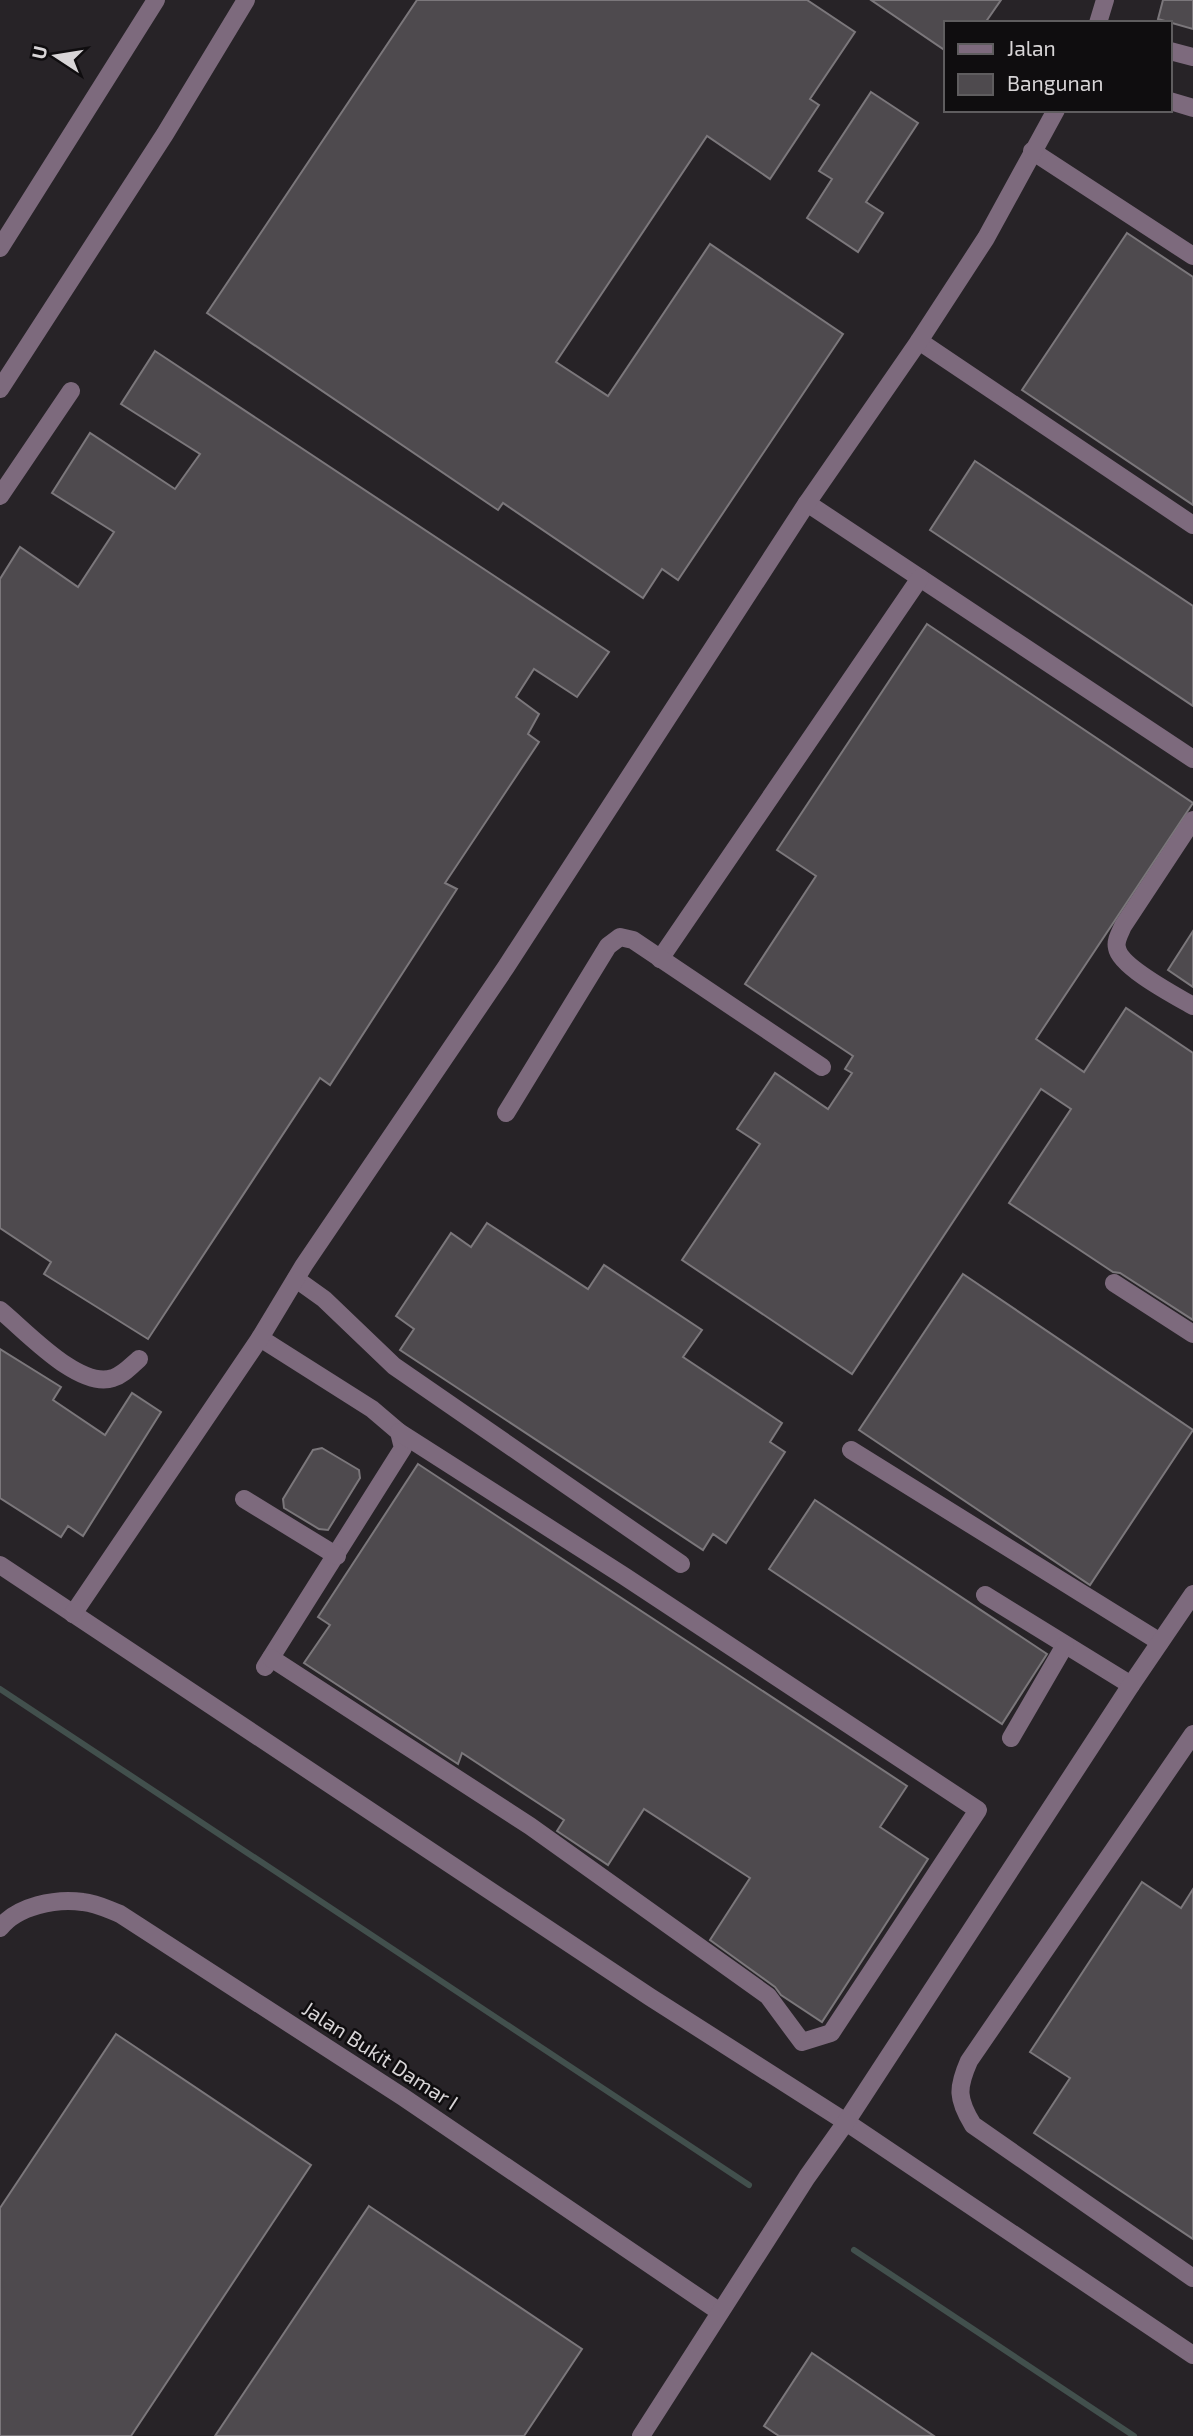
<svg xmlns="http://www.w3.org/2000/svg" width="1193" height="2436" font-family="'Exo 2',sans-serif">
  <rect width="100%" height="100%" fill="#272327"/>
  <g fill="none" stroke-linecap="round" stroke-linejoin="round">
    <g stroke="#42504d" stroke-width="6">
      <polyline points="0,1689 749,2185"/>
      <polyline points="854,2250 1134,2436"/>
    </g>
  </g>
  <g fill="#4e4a4e" stroke="#7b777b" stroke-width="2">
    <polygon points="417,0 807,0 855,32 810,99 819,105 770,179 707,136 556,362 608,396 710,244 843,334 678,580 662,569 643,598 503,503 498,510 207,313"/>
    <polygon points="871,0 1001,0 985,23 946,23 946,51"/>
    <polygon points="1163,0 1193,0 1193,29 1158,19"/>
    <polygon points="871,92 918,123 866,202 883,213 858,252 807,218 832,179 819,171"/>
    <polygon points="1127,233 1193,277 1193,505 1022,390"/>
    <polygon points="155,351 609,652 577,697 534,669 516,697 539,714 528,734 539,742 445,883 457,889 330,1085 320,1078 148,1339 44,1274 51,1262 0,1228 0,579 20,547 78,587 114,532 52,493 90,433 175,489 200,454 121,404"/>
    <polygon points="975,461 1193,606 1193,706 930,530"/>
    <polygon points="927,624 1193,803 1036,1039 1084,1072 1126,1008 1193,1053 1193,1320 1120,1273 1113,1272 1009,1203 1071,1109 1041,1089 852,1374 682,1260 760,1144 737,1129 775,1073 828,1109 852,1073 845,1069 853,1056 745,984 816,876 777,850"/>
    <polygon points="1193,931 1193,987 1168,970"/>
    <polygon points="487,1223 588,1289 604,1265 702,1330 683,1357 782,1423 770,1442 785,1452 726,1543 713,1534 703,1550 400,1350 414,1329 396,1316 451,1233 471,1247"/>
    <polygon points="963,1274 1193,1430 1090,1585 859,1430"/>
    <polygon points="0,1349 61,1387 53,1400 105,1435 132,1393 161,1412 83,1536 68,1526 61,1537 0,1498"/>
    <polygon points="322,1448 359,1470 360,1478 328,1530 319,1529 284,1508 283,1499 313,1450"/>
    <polygon points="418,1464 907,1786 880,1827 928,1859 822,2022 781,1995 775,1987 710,1940 750,1878 644,1809 608,1865 557,1831 564,1820 462,1753 458,1764 304,1663 330,1625 318,1617"/>
    <polygon points="815,1500 1047,1654 1002,1724 769,1569"/>
    <polygon points="1142,1882 1181,1908 1193,1889 1193,2239 1034,2133 1070,2078 1030,2052"/>
    <polygon points="116,2034 311,2165 131,2436 0,2436 0,2208"/>
    <polygon points="369,2206 582,2349 524,2436 215,2436"/>
    <polygon points="812,2353 934,2436 779,2436 764,2426"/>
  </g>
  <g fill="none" stroke-linecap="round" stroke-linejoin="round">
    <g stroke="#7d6a7d" stroke-width="18">
      <polyline points="1098,23 1105,0"/>
      <polyline points="1170,51 1193,57"/>
      <polyline points="1170,101 1193,108"/>
      <polyline points="1032,151 1193,256"/>
      <polyline points="0,248 156,0"/>
      <polyline points="919,341 1193,525"/>
      <polyline points="0,389 165,134 246,0"/>
      <polyline points="0,496 71,391"/>
      <polyline points="807,503 1193,759"/>
      <path d="M1193 820 1123 926C1120 933 1115 941 1117 948 1120 967 1176 996 1193 1006"/>
      <polyline points="660,959 920,578"/>
      <polyline points="506,1113 608,946 620,937 633,940 822,1067"/>
      <polyline points="296,1279 324,1299 394,1366 681,1564"/>
      <polyline points="1114,1283 1193,1334"/>
      <path d="M0 1310C25 1330 79 1390 113 1378 123 1375 131 1366 139 1359"/>
      <polyline points="260,1338 372,1409 399,1432 403,1448 265,1667"/>
      <polyline points="851,1450 1160,1642"/>
      <polyline points="244,1499 337,1556"/>
      <polyline points="0,1565 650,1997 846,2122 1193,2355"/>
      <polyline points="985,1595 1131,1685"/>
      <polyline points="73,1614 260,1338 304,1265 506,967 807,503 919,341 986,238 1056,110"/>
      <polyline points="271,1658 530,1826 768,1996 802,2042 831,2033 978,1810 624,1576 399,1432"/>
      <path d="M1193 1734 969 2061C957 2088 957 2099 973 2125L1193 2278"/>
      <polyline points="1011,1738 1065,1645"/>
      <path d="M0 1928C17 1906 56 1898 83 1902 96 1903 107 1909 120 1914L403 2097 720 2312"/>
      <polyline points="641,2436 807,2177 846,2122 1131,1685 1193,1594"/>
    </g>
  </g>
  <g text-anchor="middle" stroke-width="5" stroke-linejoin="round" paint-order="stroke">
    <g font-size="21" fill="#d8d5d7" stroke="#0f0d0f">
      <text transform="translate(380 2056) rotate(33)" y="7">Jalan Bukit Damar I</text>
    </g>
  </g>
  <rect x="944" y="21" width="228" height="91" fill="#0f0d0f" stroke="#5f5d5f" stroke-width="2"/>
  <rect x="958" y="44" width="35" height="10" fill="#7d6a7d" stroke="#5f5d5f" stroke-width="2"/>
  <text x="1007" y="56" font-size="21" fill="#d8d5d7">Jalan</text>
  <rect x="958" y="74" width="35" height="21" fill="#4e4a4e" stroke="#5f5d5f" stroke-width="2"/>
  <text x="1007" y="91" font-size="21" fill="#d8d5d7">Bangunan</text>
  <g transform="translate(56 56) rotate(282)" stroke="#0f0d0f" stroke-width="5" paint-order="stroke">
  <path d="M0-5L12 26L0 18L-12 26Z" fill="#d8d5d7"/>
  <text y="-10" font-size="19" font-weight="bold" text-anchor="middle" fill="#d8d5d7">U</text>
  </g>
</svg>
